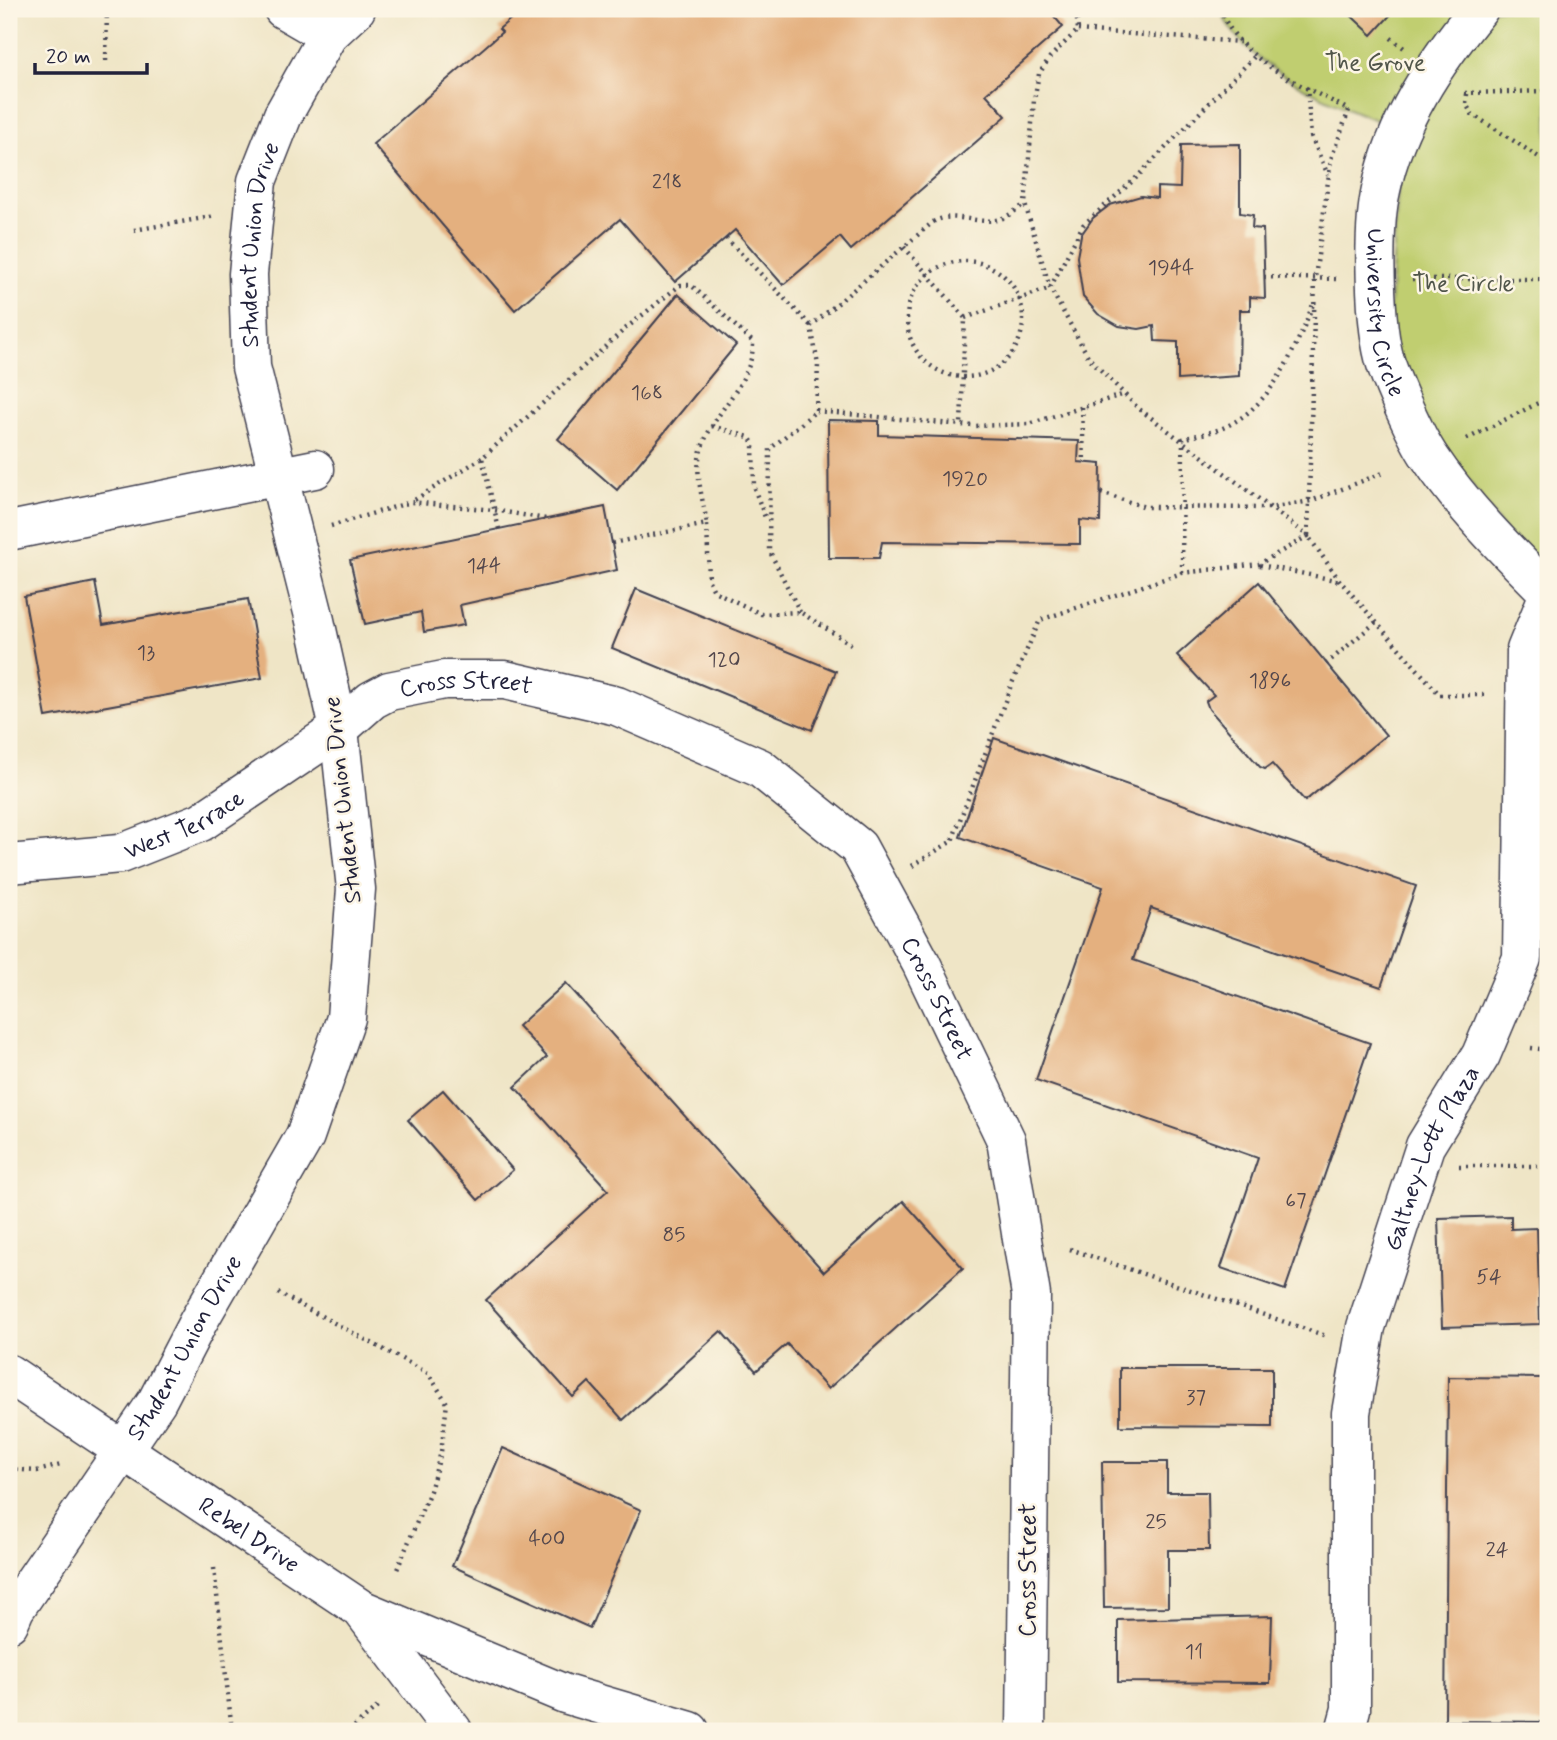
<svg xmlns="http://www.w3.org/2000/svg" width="1557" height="1740" font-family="Mynerve,sans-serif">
  <rect width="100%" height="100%" fill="#fcf5e5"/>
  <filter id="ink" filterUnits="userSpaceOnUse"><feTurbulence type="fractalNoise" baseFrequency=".0143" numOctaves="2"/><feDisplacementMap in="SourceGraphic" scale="14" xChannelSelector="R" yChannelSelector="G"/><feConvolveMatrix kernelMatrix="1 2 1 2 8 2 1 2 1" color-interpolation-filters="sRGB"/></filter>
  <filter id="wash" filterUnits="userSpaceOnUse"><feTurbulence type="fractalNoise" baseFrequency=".00686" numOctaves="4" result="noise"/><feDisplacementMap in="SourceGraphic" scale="28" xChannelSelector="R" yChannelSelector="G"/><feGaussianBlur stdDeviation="1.57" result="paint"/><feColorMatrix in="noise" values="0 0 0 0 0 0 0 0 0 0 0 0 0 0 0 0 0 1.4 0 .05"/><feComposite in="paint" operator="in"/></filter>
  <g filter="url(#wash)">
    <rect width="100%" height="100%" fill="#efe5c6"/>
    <path fill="#c0ce70" stroke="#717856" stroke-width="2" d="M1220 9H1548V592L1386 363 1402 130C1344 108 1243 70 1220 9Z"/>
    <g id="blocks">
      <g fill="#e4b07f">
        <polygon points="522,9 561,9 565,14 571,9 1048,9 1063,27 986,94 1006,116 851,250 840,237 783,285 735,230 675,282 620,219 515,310 373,144 502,32 499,29"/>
        <polygon points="1344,9 1396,9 1372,35"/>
        <polygon points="1240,144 1240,213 1253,215 1252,228 1263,229 1265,298 1250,297 1250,310 1240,310 1239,376 1178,380 1178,342 1155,341 1154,326 1139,329 1119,326 1098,314 1083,297 1077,257 1081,235 1093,218 1110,205 1141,196 1157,198 1157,187 1180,188 1181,145"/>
        <polygon points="678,294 736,345 617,490 558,439"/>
        <polygon points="828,420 879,421 879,435 1079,441 1078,462 1101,464 1100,522 1080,520 1080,544 882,542 879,558 829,558"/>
        <polygon points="605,507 617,570 460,605 464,625 424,632 421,612 365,624 350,560"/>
        <polygon points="95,582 103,625 248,599 262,678 46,717 24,596"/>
        <polygon points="1259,582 1386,735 1305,801 1272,764 1265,769 1260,767 1209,709 1206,701 1214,695 1177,655"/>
        <polygon points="636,589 836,671 812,730 612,648"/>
        <polygon points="994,738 1416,886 1381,987 1151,908 1133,960 1370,1043 1285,1290 1221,1268 1258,1158 1036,1080 1103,887 960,837"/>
        <polygon points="566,983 824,1272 903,1201 963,1268 828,1389 787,1344 756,1371 721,1331 623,1420 589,1382 573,1397 486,1300 608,1190 515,1087 547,1057 518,1026"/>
        <polygon points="443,1090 513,1170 478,1200 408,1120"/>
        <polygon points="1511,1216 1511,1229 1537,1228 1540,1324 1442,1327 1438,1218"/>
        <polygon points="1120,1368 1272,1368 1272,1427 1120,1426"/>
        <polygon points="1448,1377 1548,1378 1548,1722 1445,1721"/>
        <polygon points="503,1448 641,1510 590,1628 452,1566"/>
        <polygon points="1102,1462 1167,1462 1167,1492 1208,1492 1209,1550 1168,1550 1168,1607 1104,1608"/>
        <polygon points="1272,1616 1270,1683 1118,1682 1118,1620"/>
      </g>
    </g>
  </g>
  <g filter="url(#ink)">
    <use href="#blocks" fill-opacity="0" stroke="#413f50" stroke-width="2"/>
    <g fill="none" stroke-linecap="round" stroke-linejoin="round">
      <g stroke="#413f50" stroke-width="41">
        <g id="minor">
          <polyline points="283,9 328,35"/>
          <path id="s1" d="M1479 9C1436 61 1395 122 1381 190 1372 228 1374 328 1386 364 1395 389 1415 435 1429 456 1462 506 1506 550 1548 592"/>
          <polyline points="9,531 315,469"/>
          <path id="s2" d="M9 864 120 854 201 822 339 729 372 700 389 691 444 680H505L617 706 760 768 858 847 921 963 1006 1140 1031 1295 1026 1731"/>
          <path id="s3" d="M9 1374 361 1609 453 1731"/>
          <polyline points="363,1610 565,1694 690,1731"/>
          <path id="s4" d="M9 1623 15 1609 157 1401 198 1322 305 1136 346 1018 356 889 339 729 314 616 251 367 248 274 257 181 283 115 328 35 356 9"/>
          <path id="s5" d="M1345 1731 1351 1709V1413L1366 1327 1425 1146 1481 1055 1522 958 1526 650 1548 596"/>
        </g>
      </g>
      <g stroke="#413f50" stroke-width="4.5" stroke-dasharray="2 5" stroke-linecap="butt">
        <path d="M1220 9C1240 62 1303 85 1349 110L1331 159 1315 278 1308 536 1340 581 1440 695H1488"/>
        <polyline points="1078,30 1240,42"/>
        <polyline points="1391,38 1404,48"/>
        <polyline points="106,61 107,9"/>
        <polyline points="1307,87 1311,136 1328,175"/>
        <polyline points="1465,93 1548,91"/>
        <polyline points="1467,94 1466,104 1472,114 1548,163"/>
        <polyline points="134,230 216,216"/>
        <polyline points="726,238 811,326"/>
        <polyline points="904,247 965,318 961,425"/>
        <circle cx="965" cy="319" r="58"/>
        <polyline points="1264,277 1338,279"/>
        <polyline points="1412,279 1548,279"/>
        <polyline points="965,318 1050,288 1083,225 1135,179 1255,56"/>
        <polyline points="1082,407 1084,462"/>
        <polyline points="816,411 973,426 1029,424 1125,394"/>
        <polyline points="712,426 749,437 753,443 754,488 766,520"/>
        <polyline points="1467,439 1548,398"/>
        <polyline points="482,458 411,502 494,510 546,519"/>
        <polyline points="1101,493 1145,507 1269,508 1311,501 1383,473"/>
        <polyline points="331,526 411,502"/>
        <path d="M499 529 482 458 625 329 680 285H691L753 342C754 385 706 416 699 459 696 478 704 505 707 524"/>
        <polyline points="612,543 707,524 709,581 714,591 761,614 800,612 851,644"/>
        <polyline points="1260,565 1340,581"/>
        <path d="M1182 573 1183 439C1196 435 1212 433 1225 427 1274 404 1295 349 1314 302"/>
        <path d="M800 612 769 550 770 449 816 411 818 365 811 326 933 222C954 210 977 226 1000 219 1009 216 1018 209 1025 204"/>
        <polyline points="1326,664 1376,622"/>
        <polyline points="912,866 952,841 1010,688 1040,620 1182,573 1259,564 1308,536 1138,408 1089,358 1050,288 1025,204 1034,100 1039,74 1050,57 1078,30 1076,9"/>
        <polyline points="1531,1048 1548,1050"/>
        <polyline points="1459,1166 1548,1166"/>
        <polyline points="1070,1249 1326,1336"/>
        <polyline points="278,1293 428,1373 447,1403 441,1452 430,1491 396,1572"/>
        <polyline points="9,1469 37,1471 61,1465"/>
        <polyline points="214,1568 232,1731"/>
        <polyline points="349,1731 380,1705"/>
      </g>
      <use href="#minor" stroke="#fff" stroke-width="38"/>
    </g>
  </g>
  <g text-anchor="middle" stroke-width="5" stroke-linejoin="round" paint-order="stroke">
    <g font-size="21" fill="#52464c">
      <text x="667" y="188">218</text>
      <text x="1171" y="274">1944</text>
      <text x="647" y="399">168</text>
      <text x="965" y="485">1920</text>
      <text x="484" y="572">144</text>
      <text x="146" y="659">13</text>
      <text x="724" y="666">120</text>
      <text x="1270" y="687">1896</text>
      <text x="1296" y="1207">67</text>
      <text x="674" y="1241">85</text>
      <text x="1489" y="1283">54</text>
      <text x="1196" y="1404">37</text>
      <text x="1156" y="1528">25</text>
      <text x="547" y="1545">400</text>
      <text x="1497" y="1556">24</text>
      <text x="1194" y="1658">11</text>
    </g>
    <g font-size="24" fill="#51564b" stroke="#fcf5e5">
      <text x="1375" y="70">The Grove</text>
      <text x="1463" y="291">The Circle</text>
    </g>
    <g font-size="24" fill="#22223b" stroke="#fcf5e5">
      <text dy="8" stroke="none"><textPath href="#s4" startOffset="1482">Student Union Drive</textPath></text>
      <text dy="8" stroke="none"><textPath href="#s1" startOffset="332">University Circle</textPath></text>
      <text dy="8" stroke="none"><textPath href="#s2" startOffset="506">Cross Street</textPath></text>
      <text transform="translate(342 800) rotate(-96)" y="8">Student Union Drive</text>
      <text dy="8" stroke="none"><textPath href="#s2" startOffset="182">West Terrace</textPath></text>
      <text dy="8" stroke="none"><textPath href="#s2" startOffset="1113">Cross Street</textPath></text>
      <text dy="8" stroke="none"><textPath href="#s5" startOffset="588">Galtney-Lott Plaza</textPath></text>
      <text dy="8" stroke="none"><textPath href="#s4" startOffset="327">Student Union Drive</textPath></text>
      <text dy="8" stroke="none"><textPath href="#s3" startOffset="289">Rebel Drive</textPath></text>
      <text transform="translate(1027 1570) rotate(-90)" y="8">Cross Street</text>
    </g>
  </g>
  <rect width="1557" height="1740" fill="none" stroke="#fcf5e5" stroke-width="35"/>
  <path d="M35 63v10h112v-10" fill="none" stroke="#22223b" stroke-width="3.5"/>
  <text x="46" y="63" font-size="21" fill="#22223b" stroke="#fcf5e5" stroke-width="5" paint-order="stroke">20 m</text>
</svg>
